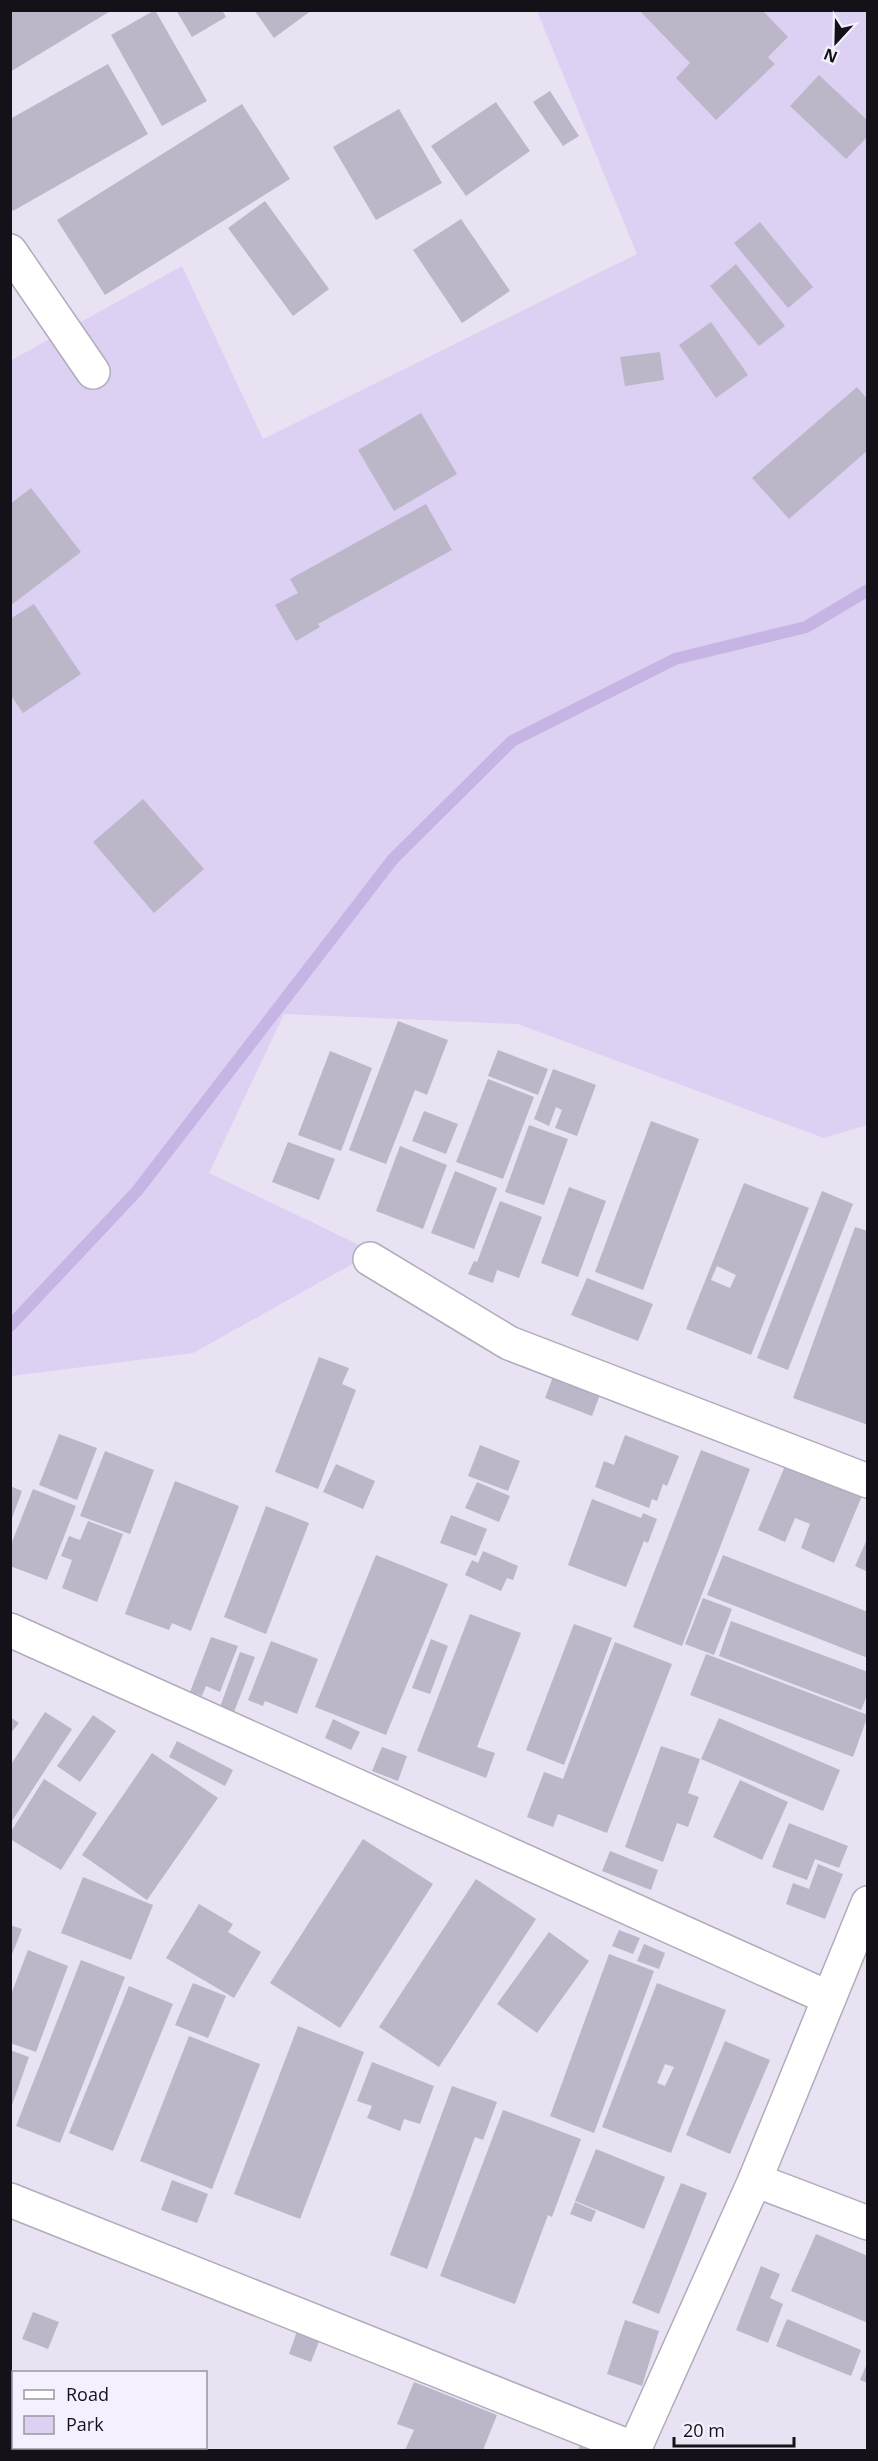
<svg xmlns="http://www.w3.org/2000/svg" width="878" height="2461" font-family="'Open Sans',sans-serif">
  <rect width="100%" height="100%" fill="#e8e2f3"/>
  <polygon fill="#dcd0f3" points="537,11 867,11 867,1125 824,1138 518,1024 284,1014 209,1173 374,1252 193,1353 11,1376 10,361 182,266 263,439 637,254"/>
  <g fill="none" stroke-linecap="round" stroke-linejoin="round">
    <polyline stroke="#c5b4e4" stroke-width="12" points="10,1326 137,1191 393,859 512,741 675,659 806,627 868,590"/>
  </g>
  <g fill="#bcb7c8" fill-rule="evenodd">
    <polygon points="10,10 112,10 10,72"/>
    <polygon points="155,10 207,101 162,126 111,35"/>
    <polygon points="176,10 222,10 226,17 192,37"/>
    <polygon points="254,10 312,10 274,38"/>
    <polygon points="639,10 762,10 788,37 768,57 775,64 716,120 676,78 690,63"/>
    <polygon points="108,64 148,134 13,211 10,206 10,119"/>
    <polygon points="819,75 868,121 868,136 846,159 790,106"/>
    <polygon points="550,91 579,136 563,146 533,102"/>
    <polygon points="496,102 530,151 466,196 431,146"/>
    <polygon points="242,104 290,179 105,295 57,220"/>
    <polygon points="399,109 442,183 376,220 333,147"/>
    <polygon points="265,201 329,289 293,316 228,228"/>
    <polygon points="461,219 510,291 462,323 413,250"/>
    <polygon points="760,222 813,287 788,308 734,243"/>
    <polygon points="736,264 785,326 759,346 710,286"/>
    <polygon points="711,322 748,375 716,398 679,345"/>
    <polygon points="660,352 664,380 625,386 620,357"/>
    <polygon points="857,387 868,400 868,450 789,519 752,478"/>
    <polygon points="421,413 457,474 394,511 358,450"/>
    <polygon points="31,488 81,552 10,606 10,504"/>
    <polygon points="426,504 452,550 318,624 320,627 296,641 275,605 298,593 290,579"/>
    <polygon points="34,604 81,674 23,713 10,694 10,619"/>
    <polygon points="143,799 204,869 154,913 93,842"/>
    <polygon points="398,1021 448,1040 427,1095 415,1090 386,1164 349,1150"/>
    <polygon points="498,1050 548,1069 538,1095 488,1076"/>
    <polygon points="330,1051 372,1068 341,1151 298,1135"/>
    <polygon points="553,1069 596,1085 577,1136 555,1128 562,1110 556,1107 549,1126 534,1119"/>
    <polygon points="488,1079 534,1097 503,1179 456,1162"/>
    <polygon points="424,1111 458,1124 446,1154 412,1141"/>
    <polygon points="651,1121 699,1139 643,1290 595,1272"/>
    <polygon points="529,1125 568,1139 544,1205 505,1192"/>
    <polygon points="288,1142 335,1159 319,1200 272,1182"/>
    <polygon points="400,1146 447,1165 423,1229 376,1211"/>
    <polygon points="455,1171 497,1188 474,1249 431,1233"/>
    <path d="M744 1183 809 1208 751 1355 686 1329ZM717 1266 736 1275 730 1288 711 1280Z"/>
    <polygon points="569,1187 606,1201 578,1277 541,1263"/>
    <polygon points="822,1191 853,1204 788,1370 757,1358"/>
    <polygon points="500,1201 542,1217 519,1278 497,1270 493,1283 468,1274 474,1261 477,1262"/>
    <polygon points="855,1227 868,1231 868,1425 793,1398"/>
    <polygon points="587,1278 653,1304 638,1341 571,1315"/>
    <polygon points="319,1357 349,1368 342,1384 356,1390 318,1489 275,1472"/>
    <polygon points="554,1374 601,1392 592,1416 545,1398"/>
    <polygon points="59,1434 97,1448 77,1500 39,1485"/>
    <polygon points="625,1435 679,1456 667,1486 663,1484 657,1501 652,1499 649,1508 595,1487 604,1461 614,1465"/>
    <polygon points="480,1445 520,1461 508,1491 468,1476"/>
    <polygon points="701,1450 750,1469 682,1646 633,1627"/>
    <polygon points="105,1451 154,1470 130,1534 80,1516"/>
    <polygon points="788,1459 864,1491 834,1563 801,1548 810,1524 795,1518 785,1542 758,1530"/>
    <polygon points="336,1464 375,1481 363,1509 323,1492"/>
    <polygon points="175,1481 239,1506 191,1631 172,1623 169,1630 125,1614"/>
    <polygon points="477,1482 510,1496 499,1522 465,1508"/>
    <polygon points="10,1486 22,1491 11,1521 10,1521"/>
    <polygon points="33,1489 76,1506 47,1580 10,1566 10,1547"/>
    <polygon points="592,1499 641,1518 643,1513 657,1519 648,1543 644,1541 626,1587 568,1565"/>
    <polygon points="266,1506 309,1523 266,1634 224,1617"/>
    <polygon points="451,1515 487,1529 476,1556 440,1543"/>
    <polygon points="88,1521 123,1534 97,1602 62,1588 72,1560 61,1556 69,1536 80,1540"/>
    <polygon points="868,1537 868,1572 855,1566"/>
    <polygon points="483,1551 518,1566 513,1580 507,1578 501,1591 465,1575 472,1560 478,1563"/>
    <polygon points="376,1555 448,1584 386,1735 315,1707"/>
    <polygon points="723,1555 868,1612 868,1658 707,1595"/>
    <polygon points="703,1598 732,1609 714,1655 685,1644"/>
    <polygon points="470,1614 521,1633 477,1747 495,1753 486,1778 417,1751"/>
    <polygon points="731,1621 868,1672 868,1693 861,1710 719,1656"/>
    <polygon points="574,1624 612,1638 564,1765 526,1750"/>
    <polygon points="211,1637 238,1646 220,1692 206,1686 202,1696 190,1692"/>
    <polygon points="431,1639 448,1646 430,1694 412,1688"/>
    <polygon points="271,1641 318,1659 297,1714 265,1701 263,1706 248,1700"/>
    <polygon points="615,1642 672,1664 607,1833 558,1814 553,1827 527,1817 544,1772 563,1779"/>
    <polygon points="240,1652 255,1657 234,1712 220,1707"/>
    <polygon points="706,1654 868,1715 853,1757 690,1695"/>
    <polygon points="45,1712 72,1729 10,1824 10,1766"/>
    <polygon points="93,1715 116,1731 80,1782 57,1766"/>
    <polygon points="10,1717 19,1723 10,1734"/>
    <polygon points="719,1718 840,1770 823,1811 701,1759"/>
    <polygon points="333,1719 360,1732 351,1750 325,1738"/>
    <polygon points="177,1741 233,1770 225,1786 169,1757"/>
    <polygon points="661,1746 700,1759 688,1793 699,1797 688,1827 677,1823 663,1862 625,1847"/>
    <polygon points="382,1747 407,1756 398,1781 372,1771"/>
    <polygon points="152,1753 218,1798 147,1900 82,1855"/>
    <polygon points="44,1779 97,1813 61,1870 10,1839 10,1833"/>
    <polygon points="740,1780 788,1802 762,1860 713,1837"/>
    <polygon points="789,1823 848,1846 839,1868 815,1859 807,1880 772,1867"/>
    <polygon points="363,1839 433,1884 340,2028 270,1983"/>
    <polygon points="610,1851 658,1870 651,1890 602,1871"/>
    <polygon points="818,1864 843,1874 825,1919 786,1904 793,1883 809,1889"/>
    <polygon points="83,1877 153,1905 131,1960 61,1933"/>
    <polygon points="476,1879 536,1919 439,2067 379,2027"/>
    <polygon points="199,1904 233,1924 228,1932 261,1952 234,1998 166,1958"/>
    <polygon points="10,1925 22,1929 11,1957 10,1957"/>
    <polygon points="619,1930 640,1938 633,1954 612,1946"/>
    <polygon points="549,1932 589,1961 537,2033 497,2004"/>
    <polygon points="644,1944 665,1953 659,1969 637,1961"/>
    <polygon points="28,1950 68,1966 36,2052 10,2043 10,1997"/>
    <polygon points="609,1954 654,1971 594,2133 550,2116"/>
    <polygon points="81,1960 125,1977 60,2143 16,2126"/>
    <polygon points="193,1983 226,1996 208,2038 175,2025"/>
    <path d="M657 1983 726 2010 671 2153 602 2127ZM665 2064 674 2067 665 2086 657 2083Z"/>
    <polygon points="129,1986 173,2004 113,2151 69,2133"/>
    <polygon points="298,2026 364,2052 300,2219 234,2194"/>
    <polygon points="189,2036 260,2064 212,2189 140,2161"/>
    <polygon points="725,2041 770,2060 730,2154 686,2135"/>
    <polygon points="10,2050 29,2057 11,2108 10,2108"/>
    <polygon points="372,2062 434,2086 420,2124 404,2119 400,2131 367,2118 372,2106 357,2101"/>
    <polygon points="452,2086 497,2102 483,2140 475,2137 427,2269 390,2255"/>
    <polygon points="503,2110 581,2139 552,2217 548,2215 515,2304 440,2276"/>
    <polygon points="596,2149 665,2177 644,2229 575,2201"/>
    <polygon points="172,2180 208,2194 197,2223 161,2210"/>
    <polygon points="681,2183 707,2193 659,2314 632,2303"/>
    <polygon points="575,2202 596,2211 591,2222 570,2214"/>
    <polygon points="816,2234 868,2256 868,2323 791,2291"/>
    <polygon points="761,2266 780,2274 770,2298 783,2304 768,2343 736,2330"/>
    <polygon points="33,2312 59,2322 48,2349 22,2339"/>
    <polygon points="787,2319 861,2350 851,2376 776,2346"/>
    <polygon points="625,2320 659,2331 642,2386 607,2374"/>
    <polygon points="297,2331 320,2339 311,2362 289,2354"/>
    <polygon points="868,2361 868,2383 860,2380"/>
    <polygon points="414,2382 497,2415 483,2450 405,2450 414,2430 397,2424"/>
    <polygon points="10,2389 14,2390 14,2426 10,2433"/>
    <polygon points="583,2438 611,2450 578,2450"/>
    <polygon points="25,2448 124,2448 130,2450 31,2450"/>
    <polygon points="154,2448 179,2448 186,2450 152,2450"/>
  </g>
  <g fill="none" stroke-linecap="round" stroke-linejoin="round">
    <g stroke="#b1acbc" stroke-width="36">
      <g id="minor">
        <polyline points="10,251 93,372"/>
        <polyline points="370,1259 509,1343 868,1481"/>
        <polyline points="10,1630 829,1998"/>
        <polyline points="755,2180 868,2223"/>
        <polyline points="10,2200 635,2449"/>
        <polyline points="634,2450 755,2180 868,1903"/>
      </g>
    </g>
    <use href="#minor" stroke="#fff" stroke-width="33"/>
  </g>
  <rect width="878" height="2461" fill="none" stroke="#141218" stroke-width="24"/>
  <rect x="12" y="2371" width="195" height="78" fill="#f4f0fe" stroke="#9a97a2" stroke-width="1.5"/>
  <rect x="24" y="2390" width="30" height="9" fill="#ffffff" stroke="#9a97a2" stroke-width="1.5"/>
  <text x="66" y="2401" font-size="18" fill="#141218">Road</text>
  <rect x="24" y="2416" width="30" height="18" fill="#dcd0f3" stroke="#9a97a2" stroke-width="1.5"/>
  <text x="66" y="2431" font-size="18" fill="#141218">Park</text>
  <g transform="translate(836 42) rotate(202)" stroke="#f4f0fe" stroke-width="4.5" paint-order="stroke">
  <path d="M0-4.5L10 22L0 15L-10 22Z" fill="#141218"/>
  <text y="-9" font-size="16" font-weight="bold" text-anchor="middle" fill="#141218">N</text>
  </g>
  <path d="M674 2437v9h120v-9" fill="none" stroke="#141218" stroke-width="3"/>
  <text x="683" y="2437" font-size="18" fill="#141218" stroke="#f4f0fe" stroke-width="4.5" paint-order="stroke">20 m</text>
</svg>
